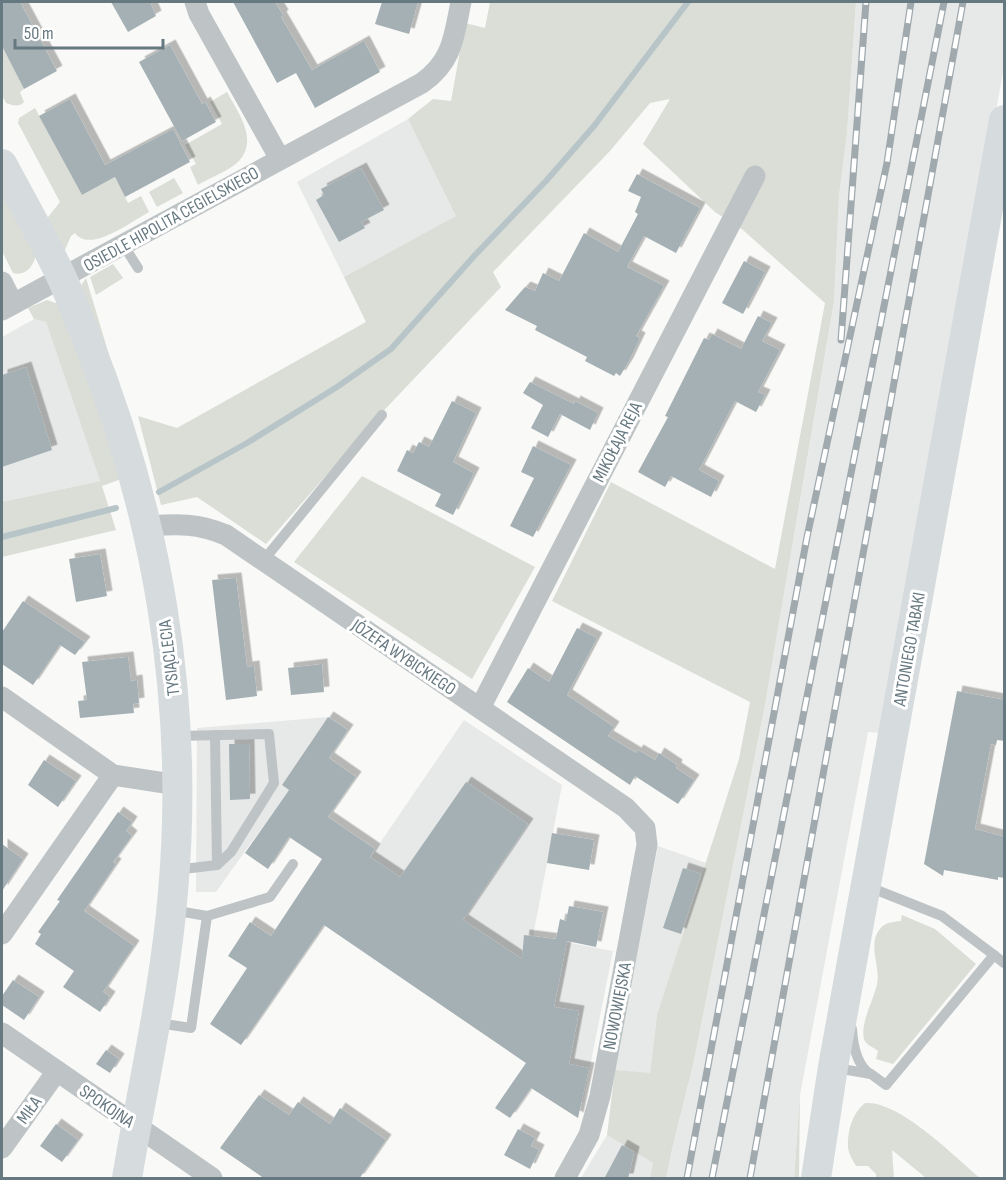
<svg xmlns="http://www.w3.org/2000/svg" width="1006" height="1180" font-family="'Sofia Sans Condensed',sans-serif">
  <defs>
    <filter id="shadow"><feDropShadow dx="5.5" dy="-5.5" stdDeviation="0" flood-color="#0004"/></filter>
  </defs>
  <rect width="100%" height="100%" fill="#f9f9f7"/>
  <g fill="#e7e9e8">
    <polygon points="856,2 1004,2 1004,67 881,733 868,732 800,1095 794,1178 666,1178 673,1145 693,1065 765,705 834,303 839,196 847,133"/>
    <polygon points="408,119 457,216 344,277 297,182"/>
    <polygon points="34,319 46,322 100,481 2,502 2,337"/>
    <polygon points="328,717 282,785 289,790 216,892 196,892 197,728"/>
    <polygon points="464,720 562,785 533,936 613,951 583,1102 324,925"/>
    <polygon points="658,846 706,863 657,1015 650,1074 615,1070"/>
    <polygon points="607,1135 653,1163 650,1178 581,1178"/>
  </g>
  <g fill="#daded7">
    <polygon points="490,2 856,2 847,133 839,196 834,302 765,705 693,1065 673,1145 666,1178 650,1178 653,1163 607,1135 615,1070 650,1073 657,1015 739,759 750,702 552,601 611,482 775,569 825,303 743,230 715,212 643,144 670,99 650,103 610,151 493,272 501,287 372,423 266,544 197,497 161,505 138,416 177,428 366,322 344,277 456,216 408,119 433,99 451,101 465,23 485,28"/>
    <path d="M2 46 24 89 20 92 24 102C19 108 12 105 6 103L2 95Z"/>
    <path d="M227 92C237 111 259 139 239 161 231 170 209 178 198 185L190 167 196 164 185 145 222 124 210 102Z"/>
    <path d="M35 108 82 195 115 177 128 203 141 196 149 212C132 221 90 254 75 233L71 236 64 252 45 221 60 202 18 123 19 118Z"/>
    <polygon points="174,178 183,193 157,207 149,192"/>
    <path d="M2 188 36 253C35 264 26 277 13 273L2 251Z"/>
    <polygon points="113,264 123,278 96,295 90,277"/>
    <polygon points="86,278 122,398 81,291 82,284"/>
    <polygon points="47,300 61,305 124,478 102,486 116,530 2,557 2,502 100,481 46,322 34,319 28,308"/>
    <polygon points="362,476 535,567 472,679 294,562"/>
    <path d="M902 915 935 929 976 964 893 1064 876 1059 878 1051C873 1047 866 1045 864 1039 860 1022 874 1000 877 984 881 967 867 944 880 929 885 922 893 922 901 921Z"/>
    <polygon points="800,1095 799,1178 794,1178"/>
    <path d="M865 1103C899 1100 955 1157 980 1178H926L892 1150 894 1178H876V1174L868 1166H856C853 1161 849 1154 848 1148 847 1132 852 1113 865 1103Z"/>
  </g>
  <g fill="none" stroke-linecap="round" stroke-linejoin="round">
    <g stroke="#b8c5c8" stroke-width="6">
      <polyline points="159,492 247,443 337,387 391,349 476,254 546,181 594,126 688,2"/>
      <polyline points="2,537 116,508"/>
    </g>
  </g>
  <g fill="#a5b0b4" filter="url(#shadow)">
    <polygon points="2,2 20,2 57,71 24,89 2,46"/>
    <polygon points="111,2 150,2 156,16 128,32"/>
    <polygon points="233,2 275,2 283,15 281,17 312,70 364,41 380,72 315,108 296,73 277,83"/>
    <polygon points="382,2 418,2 409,34 375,24"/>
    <polygon points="170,45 202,104 205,102 216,122 182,141 139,62"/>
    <polygon points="70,99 105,165 173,129 190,162 125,197 115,177 82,195 39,116"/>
    <polygon points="361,168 384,210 361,222 365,228 339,242 316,200 324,195 321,189"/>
    <polygon points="637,174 700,208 676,253 644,236 627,267 664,286 636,336 640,338 628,363 620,376 616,373 614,376 585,361 587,357 535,330 537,326 505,310 525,287 535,291 543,273 559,281 584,233 618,252 638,214 635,212 641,197 628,191"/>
    <polygon points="744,261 765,272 743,314 722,303"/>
    <polygon points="758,316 772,323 762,341 780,350 758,392 765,395 756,412 735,401 699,470 719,481 711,497 671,476 665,487 638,472 668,417 665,416 704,338 709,340 712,334 741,349"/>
    <polygon points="26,367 52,450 2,467 2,375"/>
    <polygon points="530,382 574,404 575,401 598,413 590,430 560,414 548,437 531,428 543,405 523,393"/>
    <polygon points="452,401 476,413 453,462 474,473 453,515 435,506 441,494 397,471 407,450 413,453 419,442 429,447"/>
    <polygon points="533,446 571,465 533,537 510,526 534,478 521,472"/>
    <polygon points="100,554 107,596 76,602 69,559"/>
    <polygon points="236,578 247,667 254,666 257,696 226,700 212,580"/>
    <polygon points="23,601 85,642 75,655 60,645 33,685 2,664 2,632"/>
    <polygon points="577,628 597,638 567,695 614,727 608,736 636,753 638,750 655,760 659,753 677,765 676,768 694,780 678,804 635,776 630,785 507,702 528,668 549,682"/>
    <polygon points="128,657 131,681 137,680 139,703 133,704 134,713 80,718 78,701 87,700 82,662"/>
    <polygon points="322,664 324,692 291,695 288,668"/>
    <polygon points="957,691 1005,700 1005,741 997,740 996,745 991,744 975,829 1005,837 1005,878 998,877 998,880 944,870 943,876 924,864"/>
    <polygon points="328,717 348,730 329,758 356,777 328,817 375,849 370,857 400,877 466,782 528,824 463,920 522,959 524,935 556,939 560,919 566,921 569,906 603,912 596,947 567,941 554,1007 579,1011 569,1064 589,1068 578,1118 531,1088 510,1118 495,1108 526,1063 324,925 241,1045 210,1024 247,968 228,956 250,922 271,936 322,859 289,837 268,869 245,853 289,790 282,785"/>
    <polygon points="229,744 249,744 250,799 230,800"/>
    <polygon points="44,760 76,781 58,807 28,785"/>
    <polygon points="118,812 132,822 126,831 132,836 113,862 116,864 84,911 134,946 103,992 110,997 100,1012 63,987 74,971 35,944 41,934 38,932 60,901 57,900"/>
    <polygon points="552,833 594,840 589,870 547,863"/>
    <polygon points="2,844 23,859 2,891"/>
    <polygon points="683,868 701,874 681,934 663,928"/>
    <polygon points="13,980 39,997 24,1020 2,1005 2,996"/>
    <polygon points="106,1050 119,1059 110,1073 96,1064"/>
    <polygon points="259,1095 289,1115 298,1102 330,1124 340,1108 386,1140 359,1179 265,1179 220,1148"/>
    <polygon points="56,1124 78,1140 62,1162 40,1146"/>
    <polygon points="518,1129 535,1138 531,1146 539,1150 530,1169 504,1155"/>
    <polygon points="622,1145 634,1152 628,1179 604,1179"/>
  </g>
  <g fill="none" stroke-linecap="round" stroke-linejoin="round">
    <g stroke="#bec4c6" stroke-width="10">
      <polyline points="124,246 138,268"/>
      <polyline points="263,561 382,415"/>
      <polyline points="215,735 217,865"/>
      <polyline points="175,870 217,865 231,852 274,783 269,734 178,736"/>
      <polyline points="869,887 942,916 994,955"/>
      <polyline points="207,916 270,897 293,864"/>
      <polyline points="158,1023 191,1028 207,916 172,910"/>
      <path d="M852 1029C853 1045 856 1064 870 1074"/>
      <polyline points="836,1068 871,1074 886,1085 994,955 1004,963"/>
    </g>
    <g stroke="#bec4c6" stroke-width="21">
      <polyline points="195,2 199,14 280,159"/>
      <polyline points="2,282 13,304"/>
      <path d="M2 310 422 83C453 61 454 36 461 2"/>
      <path d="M148 526C178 524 198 523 226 535L626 808 645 828 647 845 600 1096 589 1135 565 1178"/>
      <polyline points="2,697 113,775 178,785"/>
      <polyline points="480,708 755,176"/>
      <polyline points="2,934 113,775"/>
      <polyline points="2,1033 212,1178"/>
      <polyline points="2,1148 57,1071"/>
    </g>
    <g stroke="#d6dbde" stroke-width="30">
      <path d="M2 164C22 201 43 238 61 276 70 295 77 315 85 334 157 511 190 701 173 892 165 989 143 1083 127 1178"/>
      <polyline points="816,1178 833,1067 1004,120"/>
    </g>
    <g stroke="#a0a9ad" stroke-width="7">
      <g id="rail">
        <polyline points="841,340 866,2"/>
        <polyline points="687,1178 807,537 887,163 911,2"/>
        <polyline points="712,1178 944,2"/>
        <polyline points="750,1178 963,2"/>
      </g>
    </g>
    <use href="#rail" stroke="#fff" stroke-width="4.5" stroke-dasharray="14" stroke-linecap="butt"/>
  </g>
  <g text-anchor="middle" stroke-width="6" stroke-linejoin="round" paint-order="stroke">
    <g font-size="18" fill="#667880" stroke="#fff">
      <text transform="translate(171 219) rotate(-29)" y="6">OSIEDLE HIPOLITA CEGIELSKIEGO</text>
      <text transform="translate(617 442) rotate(-63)" y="6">MIKOŁAJA REJA</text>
      <text transform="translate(909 649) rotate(-80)" y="6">ANTONIEGO TABAKI</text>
      <text transform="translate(404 657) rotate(34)" y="6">JÓZEFA WYBICKIEGO</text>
      <text transform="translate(169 658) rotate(-97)" y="6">TYSIĄCLECIA</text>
      <text transform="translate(617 1006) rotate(-79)" y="6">NOWOWIEJSKA</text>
      <text transform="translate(107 1106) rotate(34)" y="6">SPOKOJNA</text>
      <text transform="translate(29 1110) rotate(-54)" y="6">MIŁA</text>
    </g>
  </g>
  <rect width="1006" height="1180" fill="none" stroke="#667880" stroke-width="6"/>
  <path d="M15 39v9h148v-9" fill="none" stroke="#667880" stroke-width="3"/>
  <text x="24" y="39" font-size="18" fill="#667880" stroke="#ffffff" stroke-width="4.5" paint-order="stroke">50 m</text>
</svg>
